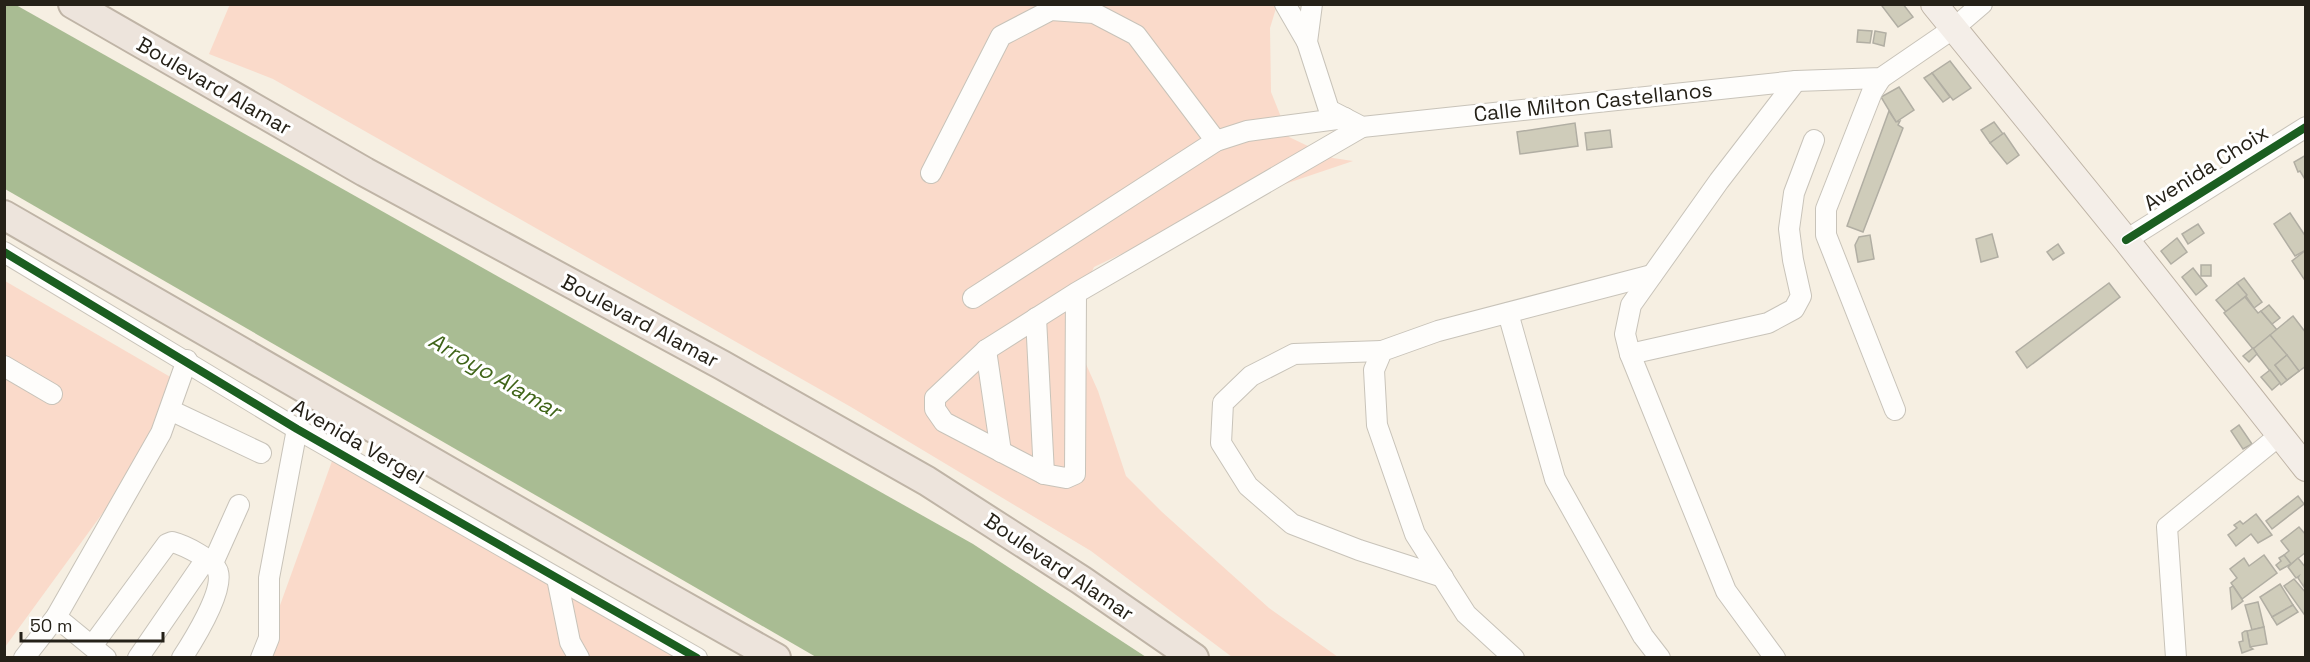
<svg xmlns="http://www.w3.org/2000/svg" width="2310" height="662" font-family="'Space Grotesk',sans-serif">
  <rect width="100%" height="100%" fill="#f6efe2"/>
  <g fill="#fadaca">
    <polygon points="230,4 1277,5 1270,28 1271,92 1289,137 1333,158 1353,161 1226,204 1094,267 1068,324 1098,391 1126,476 1162,512 1269,608 1338,657 1232,657 1091,551 851,407 273,79 209,54"/>
    <polygon points="5,281 179,382 161,433 5,647"/>
    <polygon points="336,450 697,658 261,658"/>
  </g>
  <polygon fill="#a9bc93" points="5,4 16,5 973,544 1146,657 816,657 5,189"/>
  <g fill="#cfccba" stroke="#b1aea3" stroke-width="1.5">
    <polygon points="1883,4 1903,4 1913,17 1898,27 1882,6"/>
    <polygon points="1858,30 1872,31 1870,43 1857,42"/>
    <polygon points="1875,31 1886,33 1884,46 1873,43"/>
    <polygon points="1950,61 1971,88 1953,100 1932,73"/>
    <polygon points="1932,73 1950,97 1943,102 1924,78"/>
    <polygon points="1899,87 1914,110 1896,122 1881,97"/>
    <polygon points="1889,111 1896,122 1900,121 1898,125 1903,128 1863,232 1847,226"/>
    <polygon points="1994,122 2003,134 1990,143 1981,130"/>
    <polygon points="1575,123 1578,146 1520,154 1517,132"/>
    <polygon points="1610,130 1612,147 1587,150 1585,133"/>
    <polygon points="2004,133 2019,155 2007,164 1990,143"/>
    <polygon points="2306,155 2306,181 2300,171 2298,172 2294,162"/>
    <polygon points="2290,213 2306,237 2306,250 2295,256 2274,224"/>
    <polygon points="2198,224 2204,233 2188,244 2182,234"/>
    <polygon points="1992,234 1998,257 1981,262 1976,239"/>
    <polygon points="1870,235 1874,259 1858,262 1855,245 1859,237"/>
    <polygon points="2177,238 2187,252 2171,264 2161,251"/>
    <polygon points="2058,244 2064,253 2053,260 2047,252"/>
    <polygon points="2306,250 2306,282 2292,261"/>
    <rect x="2201" y="265" width="10" height="11"/>
    <polygon points="2193,268 2207,286 2196,295 2182,277"/>
    <polygon points="2244,278 2262,302 2254,308 2237,283"/>
    <polygon points="2109,283 2120,297 2027,368 2016,352"/>
    <polygon points="2237,283 2247,295 2226,312 2216,300"/>
    <polygon points="2245,297 2258,313 2261,311 2277,330 2253,349 2224,313"/>
    <polygon points="2269,305 2280,318 2272,324 2261,311"/>
    <polygon points="2293,316 2306,333 2306,366 2299,371 2270,335"/>
    <polygon points="2270,335 2287,355 2275,365 2287,380 2299,371 2281,385 2253,349"/>
    <polygon points="2253,348 2257,354 2249,362 2243,356"/>
    <polygon points="2287,355 2299,371 2287,380 2275,365"/>
    <polygon points="2270,370 2280,383 2272,390 2261,377"/>
    <polygon points="2239,425 2252,444 2243,449 2231,431"/>
    <polygon points="2298,496 2304,504 2272,529 2266,521"/>
    <polygon points="2256,514 2272,535 2258,543 2251,534 2236,546 2228,535 2237,528 2234,525 2240,521 2243,524"/>
    <polygon points="2299,527 2306,535 2306,552 2291,564 2284,555 2289,551 2281,541"/>
    <polygon points="2264,555 2277,573 2242,599 2231,583 2237,578 2230,569 2244,558 2249,566"/>
    <polygon points="2284,555 2291,564 2280,570 2276,565 2281,561 2279,558"/>
    <polygon points="2298,558 2306,568 2304,587 2298,578 2299,576 2296,578 2288,567"/>
    <polygon points="2294,579 2306,593 2306,617 2284,586"/>
    <polygon points="2280,584 2293,605 2272,617 2260,597"/>
    <polygon points="2233,586 2243,601 2232,609 2230,588"/>
    <polygon points="2258,602 2264,627 2252,630 2245,605"/>
    <polygon points="2293,605 2298,612 2277,625 2272,617"/>
    <polygon points="2264,627 2267,644 2250,647 2247,631"/>
    <polygon points="2245,631 2247,631 2250,647 2253,649 2242,653 2239,642 2243,641 2242,633"/>
  </g>
  <g fill="none" stroke-linecap="round" stroke-linejoin="round">
    <g stroke="#c8c3b9" stroke-width="22">
      <g id="minor">
        <polyline points="1285,4 1307,42"/>
        <polyline points="1312,4 1307,42 1329,110 1362,127 1796,81 1881,78 1954,28 1982,4"/>
        <polyline points="1881,78 1872,92 1826,209 1826,235 1895,410"/>
        <polyline points="931,173 1001,36 1051,10 1094,13 1136,35 1216,141"/>
        <polyline points="2126,240 2306,127"/>
        <polyline points="4,252 297,429 697,658"/>
        <polyline points="1076,293 1075,474 1066,478 1044,474 944,422 935,409 935,398 986,350 1076,293 1362,127"/>
        <polyline points="973,298 1216,141 1247,131 1345,118"/>
        <polyline points="1508,313 1555,479 1643,636 1660,658"/>
        <polyline points="1036,318 1044,474"/>
        <polyline points="986,350 1001,452"/>
        <polyline points="1382,351 1294,354 1251,376 1223,403 1221,443 1248,486 1292,524 1359,550 1443,577"/>
        <polyline points="1630,354 1625,334 1631,305 1719,181 1796,81"/>
        <polyline points="4,366 52,394"/>
        <polyline points="170,410 261,453"/>
        <polyline points="213,563 239,505"/>
        <polyline points="557,578 570,642 579,658"/>
        <polyline points="56,617 106,658"/>
        <path d="M92 646 167 544 172 542C184 545 215 560 218 572 224 592 193 641 182 658"/>
        <polyline points="24,658 56,617 161,433 187,360"/>
        <polyline points="138,658 206,559"/>
        <polyline points="261,658 269,638 269,578 297,429"/>
        <polyline points="1514,658 1466,614 1415,534 1377,425 1374,370 1382,351 1438,331 1652,275"/>
        <polyline points="1775,658 1726,591 1630,354 1768,323 1794,309 1801,296 1793,260 1789,229 1794,193 1814,140"/>
        <polyline points="2176,658 2167,527 2280,435"/>
      </g>
    </g>
    <g stroke="#bfb4a6" stroke-width="28">
      <polyline id="major" points="1934,4 2126,240 2306,468"/>
    </g>
    <g stroke="#bfb4a6" stroke-width="32">
      <g id="highway">
        <polyline points="73,4 365,172 722,365 927,481 1081,580 1194,658"/>
        <polyline points="4,215 620,570 776,658"/>
      </g>
    </g>
    <use href="#minor" stroke="#fefdfb" stroke-width="20"/>
    <use href="#major" stroke="#f4eee8" stroke-width="26"/>
    <use href="#highway" stroke="#ede4dc" stroke-width="28"/>
    <g stroke="#fff" stroke-width="11">
      <g id="cycleway">
        <polyline points="2126,240 2306,127"/>
        <polyline points="4,252 297,429 697,658"/>
      </g>
    </g>
    <use href="#cycleway" stroke="#1b5e20" stroke-width="8"/>
  </g>
  <g text-anchor="middle" stroke-width="6" stroke-linejoin="round" paint-order="stroke">
    <g font-size="21" fill="#252118" stroke="#fff">
      <text transform="translate(214 86) rotate(30)" y="7">Boulevard Alamar</text>
      <text transform="translate(1593 102) rotate(-6)" y="7">Calle Milton Castellanos</text>
      <text transform="translate(2206 168) rotate(-32)" y="7">Avenida Choix</text>
      <text transform="translate(640 321) rotate(28)" y="7">Boulevard Alamar</text>
      <text transform="translate(358 442) rotate(30)" y="7">Avenida Vergel</text>
      <text transform="translate(1059 567) rotate(34)" y="7">Boulevard Alamar</text>
    </g>
    <g font-size="22" font-style="italic" fill="#3f6418" stroke="#fff">
      <text transform="translate(495 375) rotate(30)" y="8">Arroyo Alamar</text>
    </g>
  </g>
  <rect width="2310" height="662" fill="none" stroke="#252118" stroke-width="12"/>
  <path d="M21 632v9h142v-9" fill="none" stroke="#252118" stroke-width="3"/>
  <text x="30" y="632" font-size="18" fill="#252118" stroke="#ffffff" stroke-width="4.5" paint-order="stroke">50 m</text>
</svg>
